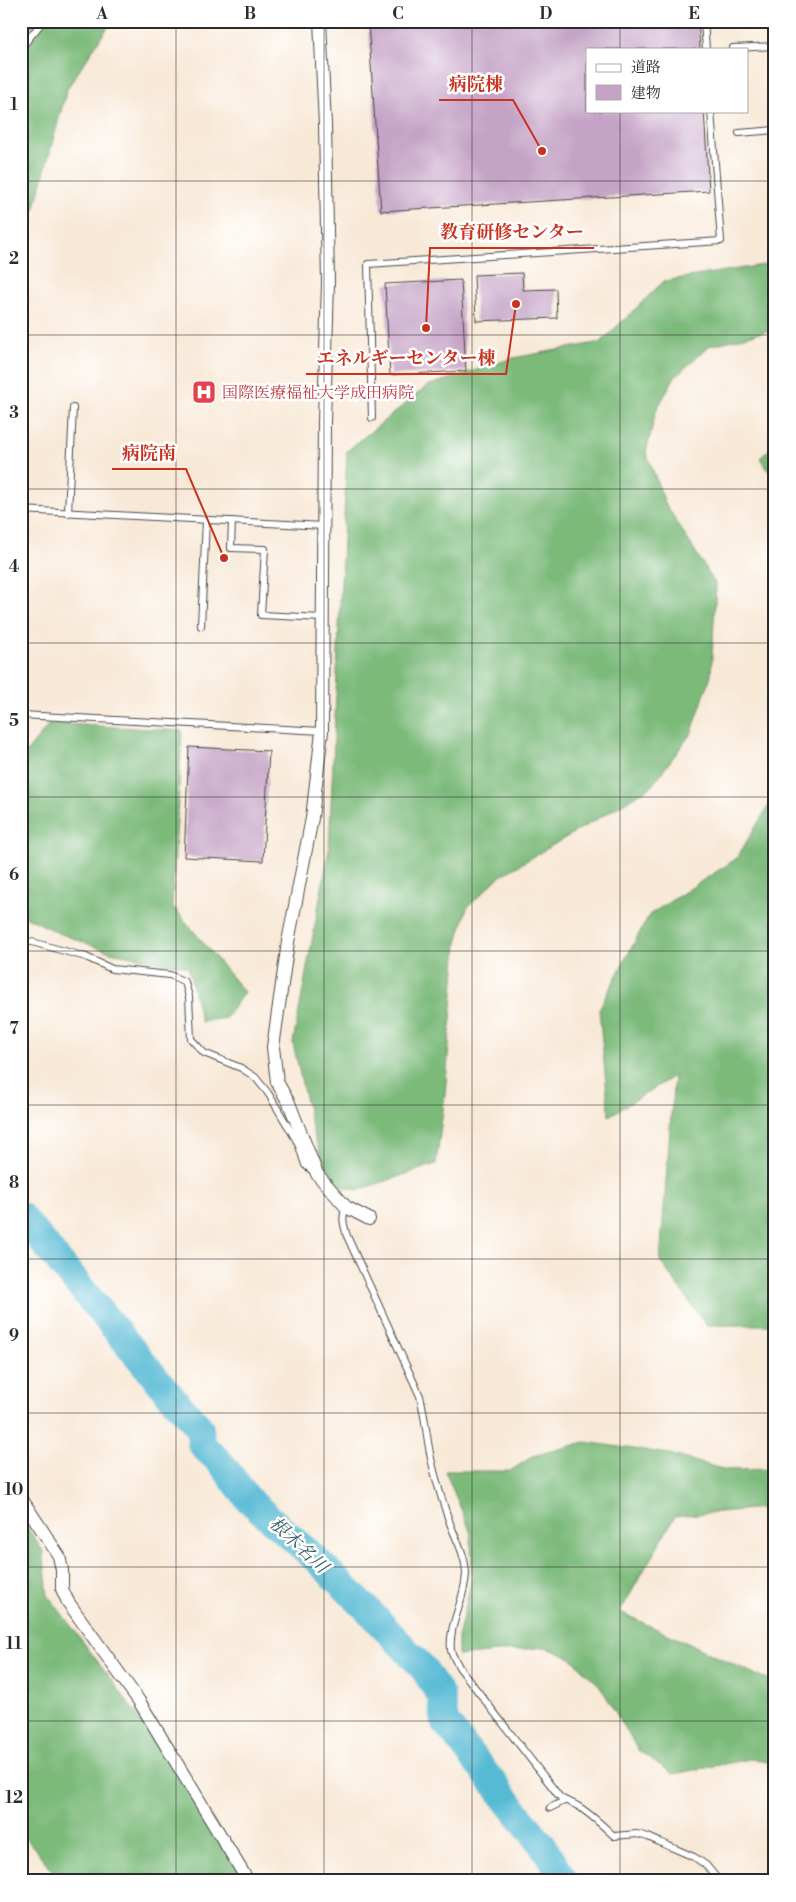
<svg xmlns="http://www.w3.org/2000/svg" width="796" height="1902" font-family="'Libre Bodoni','Noto Serif JP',serif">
  <rect width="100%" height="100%" fill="#fff"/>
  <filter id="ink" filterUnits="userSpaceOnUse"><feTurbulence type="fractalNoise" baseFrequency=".02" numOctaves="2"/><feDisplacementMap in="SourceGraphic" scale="10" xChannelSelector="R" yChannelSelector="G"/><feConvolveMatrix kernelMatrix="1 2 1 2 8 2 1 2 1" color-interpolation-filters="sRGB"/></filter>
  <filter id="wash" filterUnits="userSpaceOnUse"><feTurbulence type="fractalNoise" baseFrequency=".0096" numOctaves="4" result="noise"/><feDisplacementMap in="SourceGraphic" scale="20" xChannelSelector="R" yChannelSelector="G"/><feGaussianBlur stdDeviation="1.12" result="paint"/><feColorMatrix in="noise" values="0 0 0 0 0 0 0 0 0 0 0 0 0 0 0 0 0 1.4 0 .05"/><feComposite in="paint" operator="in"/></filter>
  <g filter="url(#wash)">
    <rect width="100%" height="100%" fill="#f8e9d7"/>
    <g fill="#7cba7a" stroke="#547252">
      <polygon points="30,21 112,21 67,89 28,233 21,224 21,33"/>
      <polygon points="775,263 775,329 709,346 674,378 656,411 646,452 665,503 716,585 711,675 692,732 651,787 499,877 467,908 457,943 445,1095 436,1164 359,1190 340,1186 323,1161 313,1133 293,1043 329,850 347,451 427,386 513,358 601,342 664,281"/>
      <polygon points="775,444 775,480 760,458"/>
      <polygon points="50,723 182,731 172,905 244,992 226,1018 201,1022 188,967 110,952 56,932 21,914 21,759"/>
      <polygon points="775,795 775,1325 706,1325 660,1261 674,1076 609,1116 599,1009 649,915 736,859"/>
      <polygon points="585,1442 669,1454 726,1470 775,1469 775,1507 675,1516 620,1612 759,1676 775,1681 775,1813 768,1810 773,1763 750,1759 673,1774 638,1750 600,1686 571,1658 545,1647 458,1656 458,1637 472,1579 471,1533 445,1471 510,1471 533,1456"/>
      <polygon points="21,1518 43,1551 48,1595 145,1725 257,1881 61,1881 21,1832"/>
    </g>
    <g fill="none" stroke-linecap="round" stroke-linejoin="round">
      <polyline stroke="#56bad4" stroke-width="28" points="21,1216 171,1396 200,1428 201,1443 205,1448 221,1463 249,1500 318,1561 372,1614 424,1669 441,1696 445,1722 544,1847 565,1881"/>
    </g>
    <g id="blocks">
      <g fill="#c5a3c6">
        <polygon points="368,21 698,21 700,49 587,49 587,111 704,111 709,191 381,211"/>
        <polygon points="522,273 523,290 556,289 557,318 476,321 474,275"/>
        <polygon points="461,280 466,371 390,375 385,284"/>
        <polygon points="189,747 269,751 263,861 184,857"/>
      </g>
    </g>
  </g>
  <g filter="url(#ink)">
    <use href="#blocks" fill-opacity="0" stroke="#4a4845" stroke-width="1"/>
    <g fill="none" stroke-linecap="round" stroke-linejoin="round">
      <g stroke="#4a4845" stroke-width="8">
        <g id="service">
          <polyline points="704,21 706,49"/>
          <polyline points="21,48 43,21"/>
          <polyline points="733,48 775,46"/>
          <polyline points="739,133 775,130"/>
          <polyline points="372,418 368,264 721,241 711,111"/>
          <polyline points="21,510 324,526"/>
          <polyline points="68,513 73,408"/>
          <polyline points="232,521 231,548 265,549 261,615 323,618"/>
          <polyline points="201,626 206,520"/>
          <polyline points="21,715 322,731"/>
          <polyline points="21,939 86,957 112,969 170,975 185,982 189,997 191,1039 204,1053 241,1068 255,1077 268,1093 298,1143 305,1165 314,1172"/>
          <path d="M346 1207C341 1217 344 1226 347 1236L420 1396C426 1420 427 1445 433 1467 438 1487 444 1507 451 1526 457 1541 465 1555 466 1572 466 1599 448 1624 451 1650 452 1656 457 1662 459 1667L559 1796C564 1801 570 1802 576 1805 590 1813 602 1825 614 1836L637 1834 648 1837 694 1857 706 1865 719 1881"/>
          <polyline points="550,1808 564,1801"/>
        </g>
      </g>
      <g stroke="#4a4845" stroke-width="14">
        <g id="minor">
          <polyline points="320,21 325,125 328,282 324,422 322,731 312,818 288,942 273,1047 277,1082 289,1103 317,1174 346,1207 369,1219"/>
          <polyline points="21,1498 59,1556 62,1570 62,1589 68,1602 139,1701 248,1881"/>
        </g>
      </g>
      <use href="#service" stroke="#fff" stroke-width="6"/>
      <use href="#minor" stroke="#fff" stroke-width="12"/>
    </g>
  </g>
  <path fill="none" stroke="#2b2b2b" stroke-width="1" stroke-opacity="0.55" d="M176 21V1881M324 21V1881M472 21V1881M620 21V49M620 111V1881M21 181H775M21 335H775M21 489H775M21 643H775M21 797H775M21 951H775M21 1105H775M21 1259H775M21 1413H775M21 1567H775M21 1721H775"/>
  <defs>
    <g id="hospital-square" transform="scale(1.25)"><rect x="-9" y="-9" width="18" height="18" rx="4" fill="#e0444e" stroke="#fff"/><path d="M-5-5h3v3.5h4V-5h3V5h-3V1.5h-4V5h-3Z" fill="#fff"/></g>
  </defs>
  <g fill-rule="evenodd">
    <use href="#hospital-square" x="204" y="392"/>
  </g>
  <g text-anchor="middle" stroke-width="5" stroke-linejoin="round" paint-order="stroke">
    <g font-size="16" fill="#be3a42" stroke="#fff" text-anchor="start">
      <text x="222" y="398">国際医療福祉大学成田病院</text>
    </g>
    <g font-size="18" font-style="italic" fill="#3a5d66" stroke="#fff">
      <text transform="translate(299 1545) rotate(43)" y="6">根木名川</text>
    </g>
  </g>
  <path fill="none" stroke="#c8321e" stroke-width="2" d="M542 151L513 100H439M426 328L430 248H594M516 304L506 374H306M224 558L186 469H112"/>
  <g fill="#c8321e" stroke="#fff" stroke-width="2">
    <circle cx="542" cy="151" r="5"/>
    <circle cx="426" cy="328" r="5"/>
    <circle cx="516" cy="304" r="5"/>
    <circle cx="224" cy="558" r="5"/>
  </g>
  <g font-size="18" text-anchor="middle" font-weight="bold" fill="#c8321e" stroke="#fff" stroke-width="5" stroke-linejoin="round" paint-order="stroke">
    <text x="476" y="90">病院棟</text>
    <text x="512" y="238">教育研修センター</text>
    <text x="406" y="364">エネルギーセンター棟</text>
    <text x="149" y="459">病院南</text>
  </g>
  <rect width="796" height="1902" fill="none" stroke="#fff" stroke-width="55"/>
  <rect x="586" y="48" width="162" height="65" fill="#ffffff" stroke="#aaaaaa"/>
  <rect x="596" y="64" width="25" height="8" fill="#ffffff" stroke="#aaaaaa"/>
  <text x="631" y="72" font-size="15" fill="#2b2b2b">道路</text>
  <rect x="596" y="85" width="25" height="15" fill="#c5a3c6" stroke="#aaaaaa"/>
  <text x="631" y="98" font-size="15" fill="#2b2b2b">建物</text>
  <rect x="28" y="28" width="740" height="1846" fill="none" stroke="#2b2b2b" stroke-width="2"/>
  <g font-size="16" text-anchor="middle" font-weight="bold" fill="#2b2b2b">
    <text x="102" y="19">A</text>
    <text x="250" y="19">B</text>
    <text x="398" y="19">C</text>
    <text x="546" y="19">D</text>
    <text x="694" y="19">E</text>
    <text x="14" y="110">1</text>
    <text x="14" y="264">2</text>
    <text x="14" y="418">3</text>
    <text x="14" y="572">4</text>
    <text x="14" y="726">5</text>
    <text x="14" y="880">6</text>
    <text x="14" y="1034">7</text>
    <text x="14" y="1188">8</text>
    <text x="14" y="1341">9</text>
    <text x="14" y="1495">10</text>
    <text x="14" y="1649">11</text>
    <text x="14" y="1803">12</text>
  </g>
</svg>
